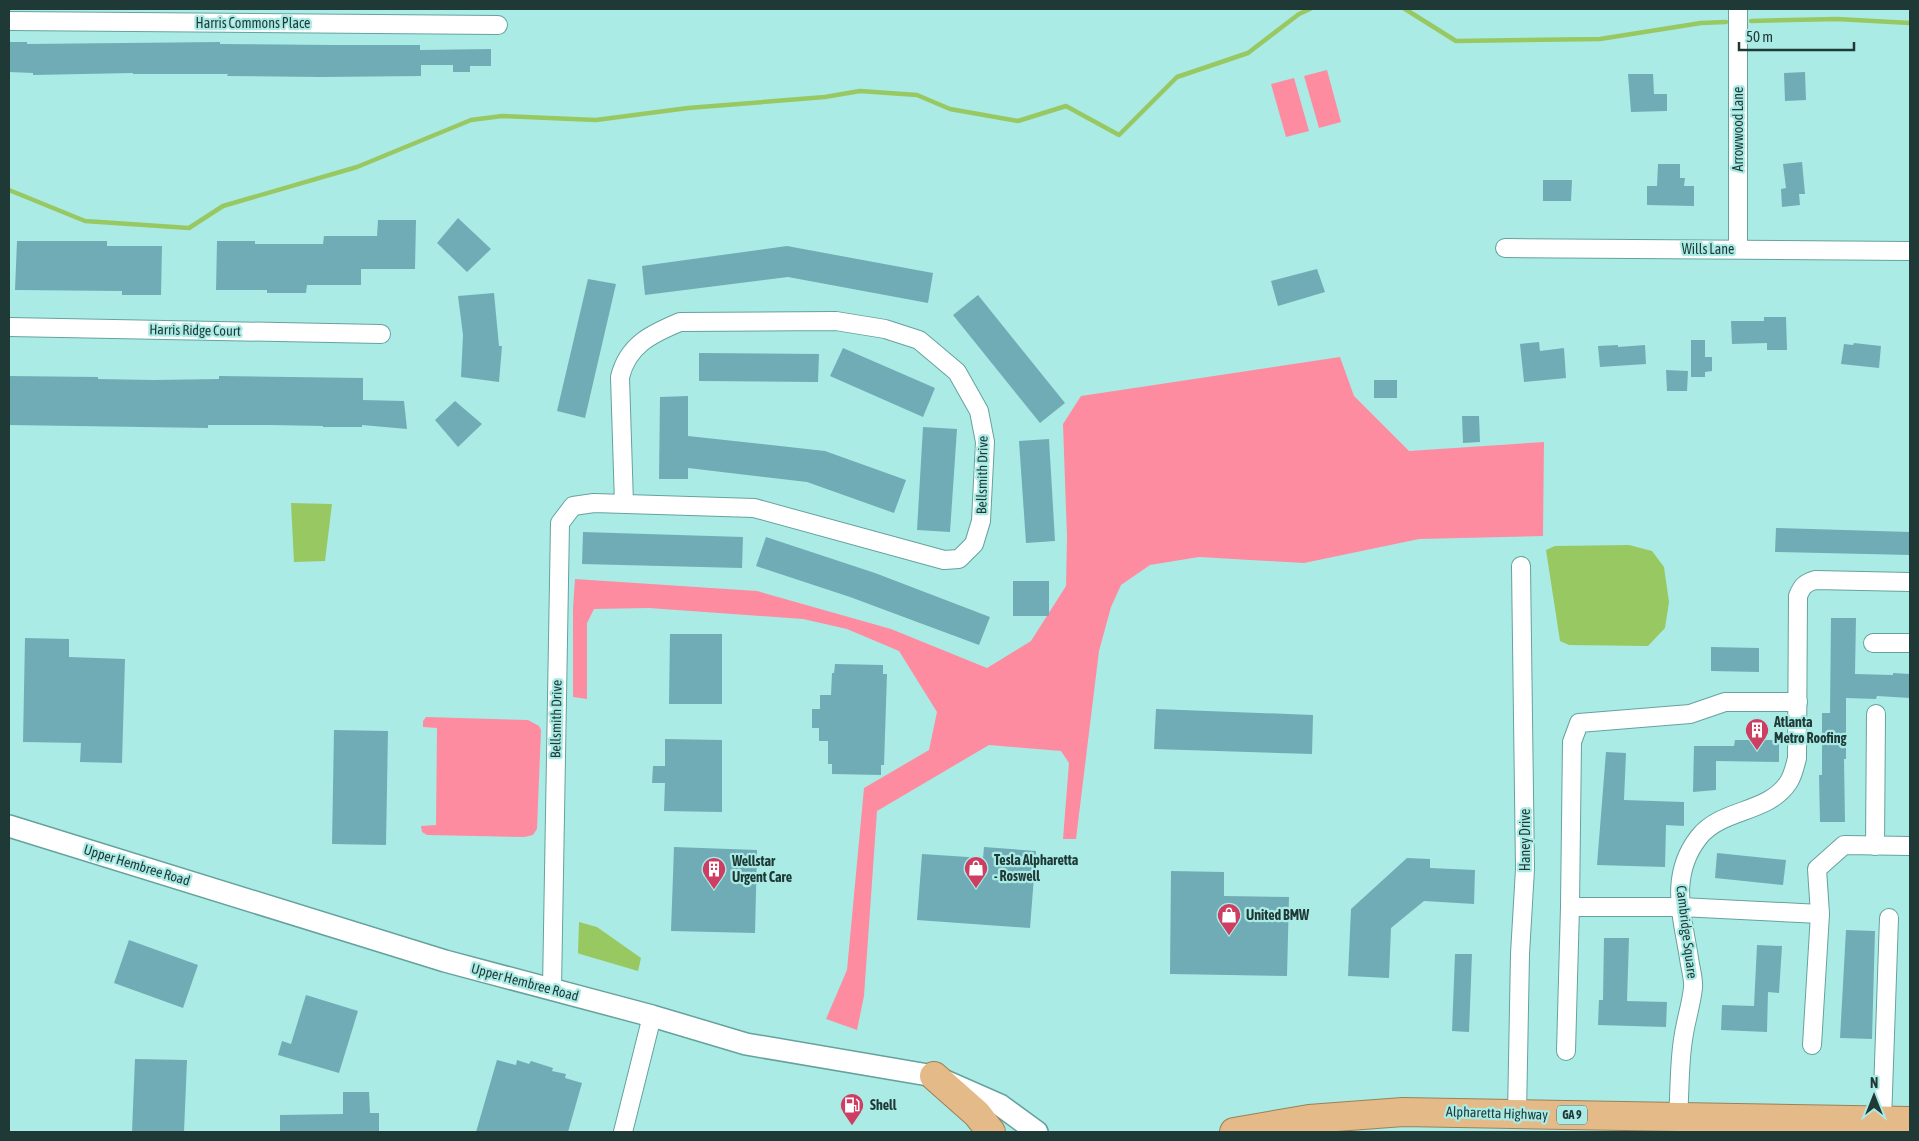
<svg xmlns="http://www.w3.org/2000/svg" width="1919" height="1141" font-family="'Asap Condensed',sans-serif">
  <rect width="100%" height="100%" fill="#abebe5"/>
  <g fill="#fe8ca0">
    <polygon points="1327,70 1341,122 1319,128 1304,76"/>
    <polygon points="1294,78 1309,131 1286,137 1271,84"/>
    <polygon points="1340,357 1354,396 1409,451 1544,442 1543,536 1419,539 1304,563 1199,557 1150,565 1121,585 1111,607 1099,651 1076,839 1063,839 1069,763 1061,751 989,745 877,811 864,996 857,1030 826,1019 847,970 864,788 929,750 937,712 899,651 847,629 803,619 649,608 594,609 587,623 587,699 573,697 573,608 575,579 757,591 891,629 987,668 1031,641 1066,586 1067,537 1063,424 1081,396"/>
    <polygon points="426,717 528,720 539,726 541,730 537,829 533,835 524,837 427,835 422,832 421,826 436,825 437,728 423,727 423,721"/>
  </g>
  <g fill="#98c861">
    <polygon points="291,503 332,504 325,561 294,562"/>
    <polygon points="1629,545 1652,551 1664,567 1669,602 1665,628 1648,646 1569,645 1560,641 1546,550 1555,546"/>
    <polygon points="579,922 597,927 641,958 638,971 580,954 578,953"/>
  </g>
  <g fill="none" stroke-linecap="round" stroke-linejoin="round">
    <g stroke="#98c861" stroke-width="4.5">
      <polyline points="1405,9 1456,41 1600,39 1701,23 1726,22"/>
      <polyline points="1751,21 1837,19 1910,23"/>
      <polyline points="9,190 85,221 189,228 223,206 357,167 471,120 502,116 596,120 688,108 825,97 860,91 917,95 950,109 1018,121 1066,106 1119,135 1177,77 1248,53 1299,14 1310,9"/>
    </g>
  </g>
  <g fill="#70acb6">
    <polygon points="9,42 27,42 27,44 220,42 220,44 333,45 420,45 420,50 491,49 491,66 470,66 470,72 453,72 453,65 421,65 421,76 321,77 227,76 228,74 133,74 133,73 33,75 33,73 9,72"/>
    <polygon points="1805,72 1806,100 1785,101 1784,73"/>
    <polygon points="1628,74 1653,74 1654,94 1667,94 1667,111 1631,112"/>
    <polygon points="1802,162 1805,194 1799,194 1800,205 1782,207 1781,189 1786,188 1783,164"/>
    <polygon points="1658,164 1680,164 1680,178 1685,178 1684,186 1694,186 1694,206 1647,205 1647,186 1657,186"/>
    <polygon points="1543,180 1572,180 1571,201 1543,201"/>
    <polygon points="458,218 491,249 467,272 437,243"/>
    <polygon points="378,220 416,220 415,269 361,269 361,285 307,285 306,293 267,293 267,290 216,290 217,241 255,241 255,244 323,244 324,236 377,236"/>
    <polygon points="17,241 107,241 107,246 162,246 161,295 122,295 122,291 15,290"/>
    <polygon points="787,246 933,273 928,303 788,277 645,295 642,266"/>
    <polygon points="1317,269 1325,292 1278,306 1271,281"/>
    <polygon points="588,279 616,284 585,418 557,411"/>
    <polygon points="494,293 499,346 502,346 499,382 461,377 463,335 458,296"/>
    <polygon points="978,295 1065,403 1040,423 953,315"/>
    <polygon points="1764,317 1786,317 1787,350 1767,350 1767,343 1732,344 1731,321 1764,321"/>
    <polygon points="1691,340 1705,340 1705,357 1712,357 1712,371 1705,372 1705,377 1691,377"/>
    <polygon points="1539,342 1540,351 1564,348 1566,378 1524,382 1520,344"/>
    <polygon points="1854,343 1881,346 1879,368 1841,364 1844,344 1853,345"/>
    <polygon points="1618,345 1618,347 1645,345 1646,364 1600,367 1598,346"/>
    <polygon points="843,348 935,388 923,417 830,376"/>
    <polygon points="699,353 819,354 818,382 699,381"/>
    <polygon points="1666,370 1688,371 1687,391 1667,391"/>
    <polygon points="9,376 98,377 98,379 154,380 219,379 219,376 363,378 363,400 404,401 407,429 362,425 362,427 323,427 323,426 270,425 208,425 208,428 9,425"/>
    <rect x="1374" y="380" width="23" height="18"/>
    <polygon points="688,396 688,436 825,451 906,480 894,513 807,482 688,468 688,479 659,479 660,397"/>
    <polygon points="455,401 482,424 458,447 435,420"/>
    <polygon points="1462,416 1479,416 1480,442 1463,443"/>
    <polygon points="923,427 957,429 950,532 917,530"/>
    <polygon points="1049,439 1055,541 1026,543 1019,441"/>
    <polygon points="1776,528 1910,532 1910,555 1775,552"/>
    <polygon points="583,532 743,537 742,568 582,564"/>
    <polygon points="766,537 875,573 990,617 979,645 850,597 756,566"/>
    <rect x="1013" y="581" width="36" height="35"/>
    <polygon points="1831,618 1856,618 1855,674 1893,675 1893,673 1910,674 1910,698 1877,696 1876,699 1846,698 1846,759 1844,759 1845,822 1820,822 1819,775 1822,775 1822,713 1830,713"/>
    <polygon points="670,634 722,634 722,704 669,704"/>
    <polygon points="25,638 69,639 69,657 125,659 122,763 80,762 81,743 23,742"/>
    <polygon points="1711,647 1759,648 1759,672 1711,671"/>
    <polygon points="835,664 883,665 883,674 887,674 884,765 881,765 881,775 832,774 832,764 828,764 828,741 819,741 819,728 812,728 812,709 820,709 820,695 831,695 832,673 834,673"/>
    <polygon points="1156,709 1313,715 1312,754 1154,749"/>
    <polygon points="334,730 388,731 386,845 332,844"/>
    <polygon points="665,739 722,740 722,812 664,811 665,783 652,783 653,766 665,766"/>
    <polygon points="1735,740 1779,740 1779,762 1716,761 1716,790 1693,792 1694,746 1734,746"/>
    <polygon points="1606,752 1626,753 1624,800 1684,802 1684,826 1666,825 1665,867 1597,865"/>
    <polygon points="674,847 757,850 755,933 671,931"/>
    <polygon points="984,847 1036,851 1030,928 917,920 922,854 983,858"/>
    <polygon points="1717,853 1786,860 1783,885 1715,878"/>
    <polygon points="1407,858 1430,859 1430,868 1475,870 1474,904 1424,901 1391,928 1389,978 1348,976 1351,909"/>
    <polygon points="1171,871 1224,872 1224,896 1289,897 1287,976 1170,974"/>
    <polygon points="1846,930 1875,931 1872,1039 1840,1038"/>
    <polygon points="1604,938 1629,938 1627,1001 1667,1002 1666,1027 1598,1025 1599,1000 1603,1000"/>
    <polygon points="129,940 198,965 183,1008 114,983"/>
    <polygon points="1757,945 1782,946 1779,993 1768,992 1767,1032 1721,1030 1722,1005 1754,1006"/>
    <polygon points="1455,954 1472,954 1469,1032 1452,1031"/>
    <polygon points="306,995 358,1011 339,1073 278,1055 282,1041 291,1044"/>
    <polygon points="135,1059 187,1060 184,1132 132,1132"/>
    <polygon points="497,1060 516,1065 517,1060 529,1064 531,1061 553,1068 552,1071 566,1074 565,1078 582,1083 568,1132 476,1132"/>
    <polygon points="343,1092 369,1092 370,1113 379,1113 379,1132 280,1132 280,1115 343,1114"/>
  </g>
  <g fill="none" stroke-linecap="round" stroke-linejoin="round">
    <g stroke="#65a29e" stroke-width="20">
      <g id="minor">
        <polyline points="1738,9 1738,249"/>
        <polyline points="9,21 498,25"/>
        <polyline points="1505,248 1910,251"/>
        <polyline points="9,327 381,334"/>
        <polyline points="1873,643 1910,643"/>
        <polyline points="1875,846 1876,714"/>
        <polyline points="1570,907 1681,907 1820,914"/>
        <path d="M552 989 560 523 573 506 594 503 754 508 944 560 959 559 974 544 981 521 985 442 979 411 957 372 919 340 885 329 836 321 680 322C651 334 628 345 620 377L624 504"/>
        <polyline points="1812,1045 1820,914 1817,869 1844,845 1910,846"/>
        <polyline points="1566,1051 1570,907 1572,742 1579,723 1690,714 1725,702 1798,702"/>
        <polyline points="1517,1115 1520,954 1525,869 1521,566"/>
        <path d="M1678 1116C1680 1091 1679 1065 1683 1040 1685 1023 1691 1006 1693 988 1694 979 1690 967 1689 958 1682 915 1669 875 1699 837 1722 808 1767 814 1788 783 1793 776 1795 766 1797 758L1798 596C1802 586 1805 583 1815 580L1910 582"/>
        <polyline points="1882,1121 1889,918"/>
        <polyline points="623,1132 652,1016"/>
      </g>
    </g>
    <g stroke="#65a29e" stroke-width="24">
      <polyline id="tertiary" points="9,826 445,961 652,1016 746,1044 934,1076 1000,1105 1037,1132"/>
    </g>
    <g stroke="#9a8158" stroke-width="30">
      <g id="trunk">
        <polyline points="934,1076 977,1114 991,1132"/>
        <polyline points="1234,1132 1309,1119 1403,1112 1910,1121"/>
      </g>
    </g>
    <use href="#minor" stroke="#fff" stroke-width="18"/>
    <use href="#tertiary" stroke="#fff" stroke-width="21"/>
    <use href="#trunk" stroke="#e4ba88" stroke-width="28"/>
  </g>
  <defs>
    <g id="building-pin" transform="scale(1.25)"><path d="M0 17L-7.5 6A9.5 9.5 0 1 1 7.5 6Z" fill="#cd3e62" stroke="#abebe5"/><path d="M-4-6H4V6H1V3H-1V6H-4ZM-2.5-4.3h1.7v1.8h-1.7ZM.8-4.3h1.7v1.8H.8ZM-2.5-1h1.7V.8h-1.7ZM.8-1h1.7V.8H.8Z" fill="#fff"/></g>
    <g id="shop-pin" transform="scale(1.25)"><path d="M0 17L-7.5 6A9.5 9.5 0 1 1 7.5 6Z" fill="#cd3e62" stroke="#abebe5"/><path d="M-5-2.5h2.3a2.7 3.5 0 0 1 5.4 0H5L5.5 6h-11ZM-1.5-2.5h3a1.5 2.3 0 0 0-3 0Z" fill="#fff"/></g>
    <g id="fuel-pin" transform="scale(1.25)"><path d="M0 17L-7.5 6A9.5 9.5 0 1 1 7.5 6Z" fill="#cd3e62" stroke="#abebe5"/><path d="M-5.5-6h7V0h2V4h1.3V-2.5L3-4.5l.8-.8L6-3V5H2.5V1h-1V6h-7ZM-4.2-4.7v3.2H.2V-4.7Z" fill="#fff"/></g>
  </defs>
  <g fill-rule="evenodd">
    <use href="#building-pin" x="1757" y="730"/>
    <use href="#shop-pin" x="976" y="868"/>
    <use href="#building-pin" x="714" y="869"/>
    <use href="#shop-pin" x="1229" y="915"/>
    <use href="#fuel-pin" x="852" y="1105"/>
  </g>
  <g text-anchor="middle" stroke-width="4.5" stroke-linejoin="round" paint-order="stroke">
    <rect fill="#abebe5" stroke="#496e6b" stroke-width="1" x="1557" y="1105.5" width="30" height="19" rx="4"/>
    <g font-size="12" font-weight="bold" fill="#1f3937">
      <text x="1572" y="1119">GA 9</text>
    </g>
    <g font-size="14" fill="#1f3937" stroke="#abebe5">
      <text x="253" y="28">Harris Commons Place</text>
      <text transform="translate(1738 129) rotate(-90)" y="5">Arrowwood Lane</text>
      <text x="1708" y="254">Wills Lane</text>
      <text transform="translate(195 330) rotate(1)" y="5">Harris Ridge Court</text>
      <text transform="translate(982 475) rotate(-89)" y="5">Bellsmith Drive</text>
      <text transform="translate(556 719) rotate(-89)" y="5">Bellsmith Drive</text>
      <text transform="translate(1525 840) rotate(-90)" y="5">Haney Drive</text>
      <text transform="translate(137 865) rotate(17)" y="5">Upper Hembree Road</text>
      <text transform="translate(1687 932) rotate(83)" y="5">Cambridge Square</text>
      <text transform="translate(525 982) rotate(15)" y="5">Upper Hembree Road</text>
      <text transform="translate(1497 1113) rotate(2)" y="5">Alpharetta Highway</text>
    </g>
    <g font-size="14" font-weight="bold" fill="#1f3937" stroke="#abebe5" text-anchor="start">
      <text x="1774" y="727">Atlanta<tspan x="1774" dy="16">Metro Roofing</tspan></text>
      <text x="994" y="865">Tesla Alpharetta<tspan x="994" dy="16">- Roswell</tspan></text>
      <text x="732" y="866">Wellstar<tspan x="732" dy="16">Urgent Care</tspan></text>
      <text x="1246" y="920">United BMW</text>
      <text x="870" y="1110">Shell</text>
    </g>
  </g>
  <rect width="1919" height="1141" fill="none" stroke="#1f3937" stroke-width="20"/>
  <g transform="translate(1874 1096)" stroke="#abebe5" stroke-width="4" paint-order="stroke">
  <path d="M0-4L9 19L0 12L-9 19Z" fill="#1f3937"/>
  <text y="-8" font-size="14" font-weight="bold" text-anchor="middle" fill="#1f3937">N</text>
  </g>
  <path d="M1739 42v8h115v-8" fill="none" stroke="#1f3937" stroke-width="2.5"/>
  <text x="1746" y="42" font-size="15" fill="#1f3937" stroke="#abebe5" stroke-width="4" paint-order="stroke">50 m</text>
</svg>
